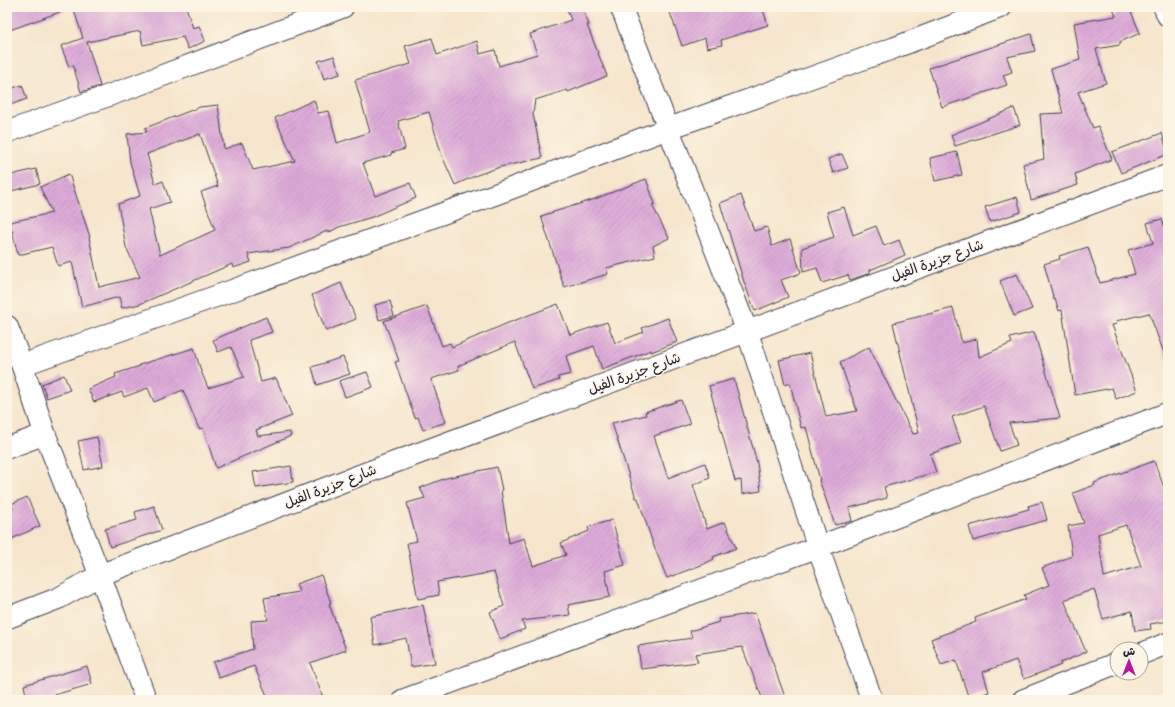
<svg xmlns="http://www.w3.org/2000/svg" width="1175" height="707" font-family="Dekko,'Playpen Sans Arabic',sans-serif">
  <defs>
    <pattern id="building-hatch" width="6" height="6" patternUnits="userSpaceOnUse"><rect width="6" height="6" fill="#ddaad8"/><path d="M-1 1l2-2M0 6l6-6M5 7l2-2" fill="none" stroke="#bd92ba"/></pattern>
  </defs>
  <rect width="100%" height="100%" fill="#fcf5e5"/>
  <filter id="ink" filterUnits="userSpaceOnUse"><feTurbulence type="fractalNoise" baseFrequency=".025" numOctaves="2"/><feDisplacementMap in="SourceGraphic" scale="8" xChannelSelector="R" yChannelSelector="G"/><feConvolveMatrix kernelMatrix="1 2 1 2 8 2 1 2 1" color-interpolation-filters="sRGB"/></filter>
  <filter id="wash" filterUnits="userSpaceOnUse"><feTurbulence type="fractalNoise" baseFrequency=".012" numOctaves="4" result="noise"/><feDisplacementMap in="SourceGraphic" scale="16" xChannelSelector="R" yChannelSelector="G"/><feGaussianBlur stdDeviation="0.9" result="paint"/><feColorMatrix in="noise" values="0 0 0 0 0 0 0 0 0 0 0 0 0 0 0 0 0 1.4 0 .05"/><feComposite in="paint" operator="in"/></filter>
  <g filter="url(#wash)">
    <rect width="100%" height="100%" fill="#f6e5cc"/>
    <g id="blocks">
      <g fill="url(#building-hatch)" fill-rule="evenodd">
        <polygon points="7,7 68,7 68,9 7,31"/>
        <polygon points="73,7 186,7 193,28 199,26 205,41 188,49 183,37 143,45 140,31 87,42 100,86 81,92 73,65 69,67 61,46 83,38"/>
        <path d="M566 7H582L589 25H587L607 76 568 92 567 90 535 100 533 114 542 158 500 167 477 175 455 185 442 156 429 112 398 121 405 149 391 153V155L363 163 375 196 410 183 416 198 372 217 339 227 328 233 327 231 289 248 248 254 251 262 233 268 232 264 140 304 122 308 119 297 82 307 72 262 58 266 52 247 18 255 10 222 52 213 40 187 69 174 90 237H89L99 287 140 277 126 247 118 204 140 196 130 162 127 134 147 132 145 128 200 107 218 105 224 149 242 143 253 170 295 161 275 118 314 100 318 113 329 111 337 143 370 132 355 80 411 64 405 46 432 38 437 55 477 41 480 54 495 50 499 66 537 54 530 34 571 20ZM200 134 218 186 201 192 215 230 160 255 149 209 170 202 163 181 155 184 147 154Z"/>
        <polygon points="668,7 762,7 768,25 721,40 722,45 707,48 705,38 682,46"/>
        <polygon points="1112,7 1129,7 1140,33 1120,42 1120,45 1096,49 1106,83 1078,92 1093,128 1098,126 1112,159 1075,174 1078,185 1031,200 1023,164 1044,159 1040,114 1063,113 1051,69 1080,60 1074,23 1116,16"/>
        <polygon points="1031,34 1035,51 1007,57 1012,72 1003,75 1007,85 942,107 929,68"/>
        <polygon points="334,56 340,74 324,79 318,61"/>
        <polygon points="22,85 27,99 7,106 7,90"/>
        <polygon points="1014,108 1020,125 955,146 951,135"/>
        <polygon points="1162,133 1168,154 1121,173 1112,152"/>
        <polygon points="957,152 962,175 935,181 930,158"/>
        <polygon points="842,154 848,168 833,173 828,159"/>
        <polygon points="36,169 40,184 7,192 7,176"/>
        <polygon points="646,179 655,204 652,205 669,238 653,246 655,256 606,268 608,274 564,287 541,216 595,199"/>
        <polygon points="741,195 754,231 767,227 772,246 790,239 801,273 781,280 788,297 755,311 744,282 720,203"/>
        <polygon points="1017,197 1021,212 990,222 985,207"/>
        <polygon points="844,207 853,235 876,226 884,246 899,240 905,255 870,270 870,273 850,280 848,275 822,283 817,268 803,272 802,248 834,237 827,212"/>
        <polygon points="1162,219 1168,238 1168,358 1166,358 1149,313 1116,321 1117,324 1112,325 1137,391 1116,399 1112,388 1075,395 1062,310 1059,311 1055,299 1054,300 1044,264 1060,259 1059,256 1088,247 1100,283 1135,274 1128,250 1153,243 1147,223"/>
        <polygon points="1017,274 1032,309 1014,316 1000,281"/>
        <polygon points="341,283 356,319 326,331 312,295"/>
        <polygon points="390,301 394,316 379,320 375,305"/>
        <polygon points="558,304 570,335 607,322 615,343 644,332 642,328 668,318 677,342 651,352 651,350 602,369 594,346 566,356 571,374 558,377 559,380 532,389 515,342 458,366 459,370 431,379 446,422 423,430 418,417 415,418 395,362 399,361 384,321 427,306 442,346 450,343 452,347 508,323"/>
        <polygon points="953,308 962,343 977,339 979,357 1012,343 1010,338 1034,332 1060,418 1009,423 1017,445 1000,451 984,406 952,417 961,443 930,454 936,472 884,487 887,498 849,508 852,521 835,525 819,480 820,480 806,427 801,428 790,383 785,385 779,360 810,353 826,417 857,411 840,362 869,347 913,434 919,433 893,323"/>
        <polygon points="266,317 272,332 249,340 261,382 276,378 292,416 256,430 258,436 290,432 291,436 216,468 203,428 199,429 183,390 154,402 148,388 124,397 122,392 94,402 88,389 116,377 115,374 140,366 139,365 194,348 201,371 208,388 244,377 231,347 218,352 213,340"/>
        <polygon points="343,357 350,374 317,385 312,367"/>
        <polygon points="367,372 373,387 345,397 339,381"/>
        <polygon points="64,375 70,390 47,398 42,384"/>
        <polygon points="734,379 757,463 761,491 742,494 741,480 735,481 709,386"/>
        <polygon points="681,400 690,424 654,436 668,478 705,463 710,478 693,485 707,529 725,522 736,548 713,557 714,559 704,564 667,578 653,544 638,498 636,498 612,423 646,415 645,412"/>
        <polygon points="97,437 103,466 84,470 78,441"/>
        <path d="M1154 461 1168 498V621L1150 624 1151 629 1135 631 1132 611 1103 619 1094 589 1064 600 1086 652 1060 663 1061 665 1024 679 1016 660 983 672 989 692 969 699 956 660 941 665 931 639 976 622 975 618 1026 599 1024 595 1049 585 1042 568 1072 556 1068 526 1084 523 1073 493 1095 485 1094 483ZM1126 525 1141 566 1104 577 1098 534Z"/>
        <polygon points="291,466 293,482 256,488 253,472"/>
        <polygon points="497,467 502,490 501,490 509,543 524,538 533,566 566,555 561,543 589,531 588,527 612,520 625,565 605,571 610,597 568,605 570,615 522,621 525,629 500,639 490,612 504,606 494,572 437,582 439,595 418,599 407,543 417,541 407,503 425,498 420,488 446,478"/>
        <polygon points="27,497 40,526 7,541 7,512 13,509 11,504"/>
        <polygon points="1042,502 1047,520 973,541 969,526 1029,509 1028,506"/>
        <polygon points="154,506 162,530 110,547 105,529 137,520 135,512"/>
        <polygon points="321,575 331,603 329,604 346,650 310,663 324,700 269,700 254,666 219,678 213,662 253,649 251,621 268,620 264,598 299,592 296,584"/>
        <polygon points="423,605 435,663 411,667 406,638 375,645 370,617"/>
        <polygon points="755,613 786,700 763,700 742,647 695,654 698,662 641,669 638,646 692,638 690,631 719,622 718,619"/>
        <polygon points="87,666 92,684 54,695 55,698 44,700 27,700 24,685"/>
      </g>
    </g>
  </g>
  <g filter="url(#ink)">
    <use href="#blocks" fill-opacity="0" stroke="#423f51" stroke-width="1"/>
    <g fill="none" stroke-linecap="round" stroke-linejoin="round">
      <g stroke="#423f51" stroke-width="23">
        <g id="minor">
          <polyline points="621,7 747,331 818,547 872,700"/>
          <polyline points="1164,7 1168,16"/>
          <polyline points="7,132 135,86 343,7"/>
          <polyline points="7,326 22,365 45,434 100,575 146,700"/>
          <polyline points="22,365 231,291 507,190 667,129 894,48 1001,7"/>
          <polyline points="7,448 45,434"/>
          <polyline points="7,618 59,598 100,575 339,483 1168,175"/>
          <polyline points="1141,654 1168,643"/>
          <polyline points="403,700 818,547 1168,413"/>
          <polyline points="1023,700 1117,663"/>
        </g>
      </g>
      <use href="#minor" stroke="#fff" stroke-width="21"/>
    </g>
  </g>
  <g text-anchor="middle" stroke-width="3" stroke-linejoin="round" paint-order="stroke">
    <g font-size="14" fill="#22223b" stroke="#fcf5e5">
      <text transform="translate(937 260) rotate(-20)" y="5">شارع جزيرة الفيل</text>
      <text transform="translate(634 373) rotate(-20)" y="5">شارع جزيرة الفيل</text>
      <text transform="translate(330 486) rotate(-21)" y="5">شارع جزيرة الفيل</text>
    </g>
  </g>
  <rect width="1175" height="707" fill="none" stroke="#fcf5e5" stroke-width="24"/>
  <g transform="translate(1129 661)"><circle r="19" fill="#fcf5e5" stroke="#a5a1a1"/>
  <path d="M0-3L7 15L0 10L-7 15Z" fill="#b5179e"/>
  <text y="-6" font-size="11" font-weight="bold" text-anchor="middle" fill="#22223b">ش</text>
  </g>
</svg>
